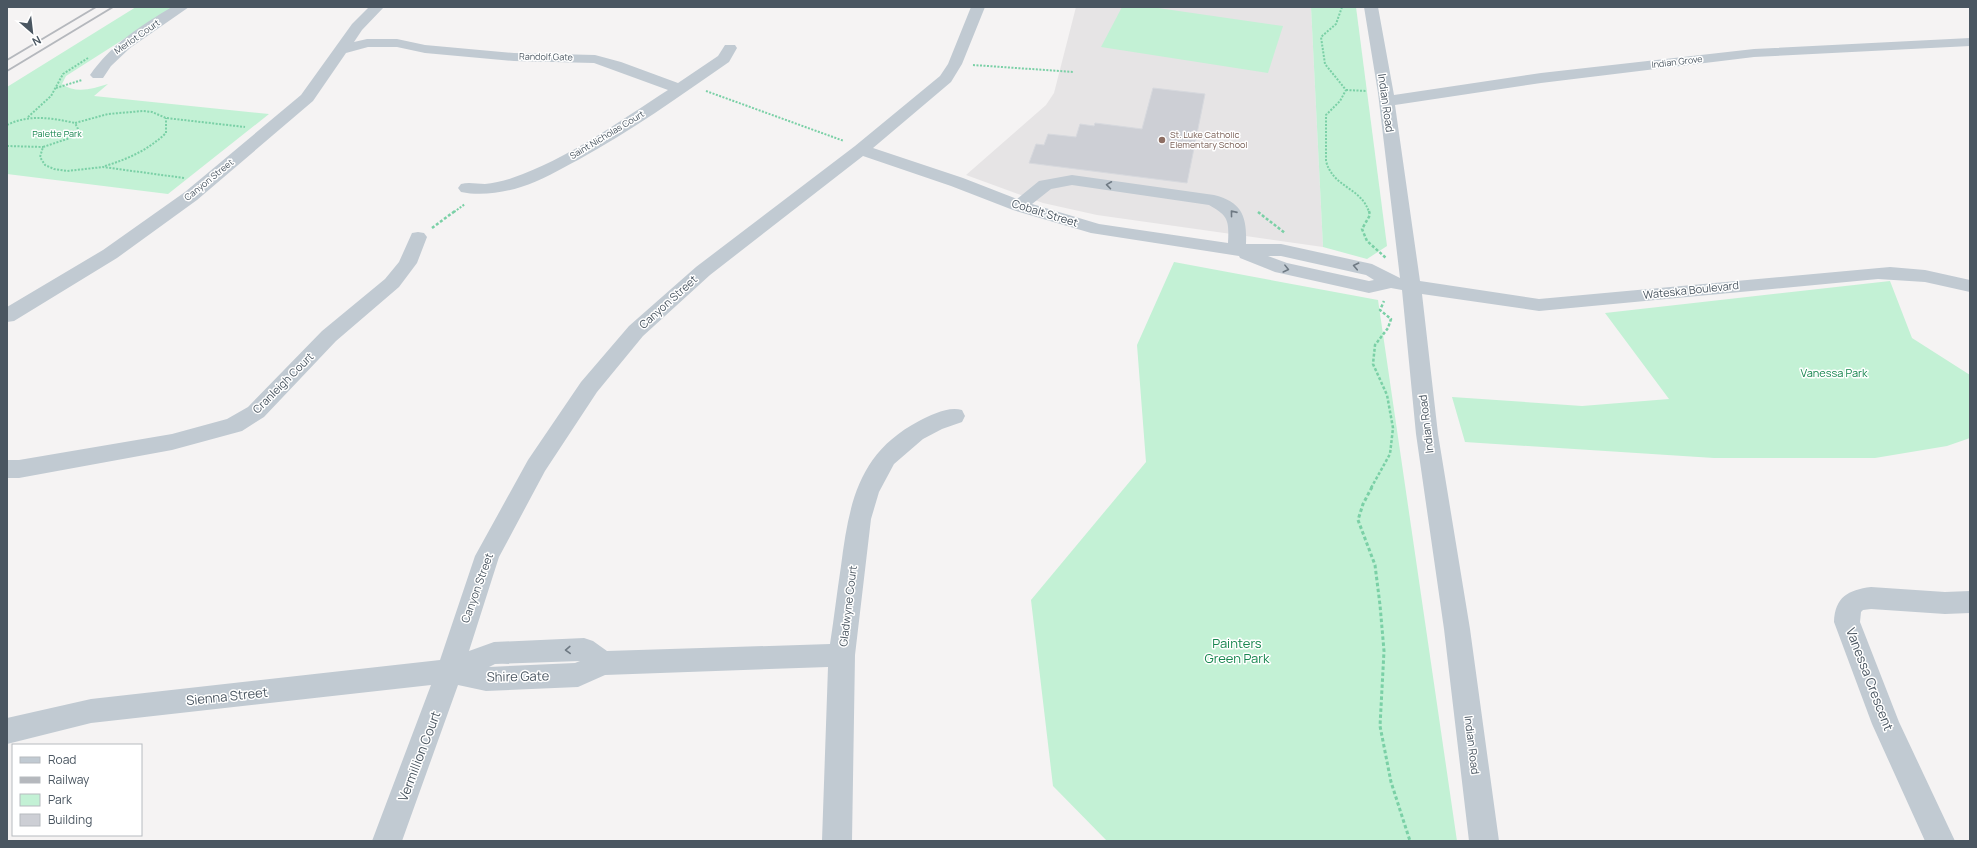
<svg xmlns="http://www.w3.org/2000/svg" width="1977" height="848" font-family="Manrope,sans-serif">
  <rect width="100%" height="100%" fill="#f5f3f3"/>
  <polygon fill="#e6e4e5" points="1076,7 1311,7 1323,247 1097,215 1043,203 966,175 1046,105 1054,93"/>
  <g fill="#c3f1d5">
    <path d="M136 7H174L66 76 62 84C76 94 92 89 108 84L94 96 269 114 168 194 7 174V87Z"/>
    <polygon points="1122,7 1151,7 1283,26 1268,73 1101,47"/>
    <polygon points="1311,7 1356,7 1387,246 1367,259 1323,247"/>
    <polygon points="1174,262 1378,300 1457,841 1107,841 1053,786 1031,600 1146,462 1137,345"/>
    <polygon points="1890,281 1912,338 1970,375 1970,438 1947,446 1875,458 1714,458 1465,442 1452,397 1582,406 1669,399 1605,313"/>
  </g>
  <polygon fill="#cdcfd5" stroke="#d7d9de" points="1153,88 1205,94 1187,183 1029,163 1036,144 1044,145 1048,134 1076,137 1080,124 1094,126 1095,123 1142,129"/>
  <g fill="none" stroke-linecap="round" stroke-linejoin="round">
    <g stroke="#7ad0a6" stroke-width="2" stroke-dasharray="2 1.5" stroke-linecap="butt">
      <path d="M1342 7 1336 24 1321 37 1325 64 1346 90 1340 101 1326 115V161C1333 188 1361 187 1369 212"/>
      <polyline points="973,65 1074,72"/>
      <polyline points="56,88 82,80"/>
      <polyline points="1346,90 1367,91"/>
      <polyline points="706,91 844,141"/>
      <polyline points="28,117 51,96 63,74 88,58"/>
      <path d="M7 125C29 114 52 118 75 123"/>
      <polyline points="7,146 43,147"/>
      <path d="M105 166C128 159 148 150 166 133V118"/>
      <polyline points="184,178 103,167 67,171 54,169 45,165 40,157 43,147 73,137 79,131 75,123 108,114 143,111 152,112 166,118 245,127"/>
      <polyline points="454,212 465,204"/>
    </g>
    <g stroke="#7ad0a6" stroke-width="2.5" stroke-dasharray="3 2" stroke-linecap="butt">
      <polyline points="1369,211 1370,215 1362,229 1367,241 1386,258"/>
      <polyline points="1258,212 1285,233"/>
      <polyline points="432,228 455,211"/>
      <polyline points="1371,488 1390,454 1393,428 1387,395 1373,364 1375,345 1388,328 1391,319 1380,310 1384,301"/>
    </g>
    <polyline stroke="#7ad0a6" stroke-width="3" stroke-dasharray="3.5 2.5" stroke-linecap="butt" points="1372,487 1363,504 1358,520 1375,565 1380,605 1384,651 1380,726 1391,782 1410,841"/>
    <g fill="#c1cad2" fill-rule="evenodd">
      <path d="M172 7H189L130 48 111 66 103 78H93L90 75C112 44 140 26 172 7Z"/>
      <path d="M369 7H384L362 30 354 42 367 39H397L425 45 514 53 595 55 621 62 678 83 718 56 725 45H735L737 48 729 62C680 96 631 131 578 160 560 169 541 181 521 187 502 193 480 196 461 192L458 188 461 184C469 182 477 184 485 184 493 183 504 181 512 178 568 159 618 122 668 90L594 63 514 61 425 53 397 47H368L346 53 313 101 197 200 117 258 14 321 7 322V307L103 250 185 192 301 95 352 24Z"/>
      <path d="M971 7H985L962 64 951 82 873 148 963 178 1017 199 1039 181 1072 175 1214 195C1243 202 1247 218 1246 244H1281L1372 264 1400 278 1378 93 1364 7H1378L1394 95 1541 73 1754 49 1970 38V46L1754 57 1541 83 1395 105 1420 281 1539 299 1890 267 1925 270 1970 280V292L1925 282 1878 279 1539 311 1422 294 1438 434 1470 629 1499 841H1469L1444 629 1416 434 1402 290 1391 288 1369 293 1275 272 1240 258 1239 256 1091 233 1013 210 951 186 863 156 710 275 643 336 597 392 545 471 499 557 469 651 494 642 584 638 593 641 607 651 830 644C834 618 837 592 841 566 849 504 858 453 919 421 931 415 948 406 962 410L965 416 962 422 942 429 923 439 894 464 879 492 871 519 855 655 852 841H822L828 667 605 675 578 687 486 691 458 685 402 841H372L431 685 91 723 7 744V718L91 699 440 660 475 556 528 460 581 382 629 326 696 267 855 146 940 76 948 64ZM1072 185 1209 205C1229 216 1229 221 1228 243L1099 224 1032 204 1051 189ZM1268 256H1281L1366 275 1374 280 1369 281 1287 263ZM580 661 575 663 489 667 495 664Z"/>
      <polygon points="418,232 424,233 427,237 417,263 399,287 336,341 264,417 242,431 172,450 19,478 7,478 7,460 19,460 172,434 227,419 248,407 322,331 385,279 399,262 412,233"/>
      <path d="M1871 587 1945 592 1970 591V613L1945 614 1871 609 1863 610 1861 612 1860 622 1899 722 1955 841H1925L1872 724 1834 622C1835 597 1848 590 1871 587Z"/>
    </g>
    <g stroke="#b5b8bd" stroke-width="2">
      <polyline points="7,60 96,7"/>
      <polyline points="7,71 113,7"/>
    </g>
  </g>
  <defs><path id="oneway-chevron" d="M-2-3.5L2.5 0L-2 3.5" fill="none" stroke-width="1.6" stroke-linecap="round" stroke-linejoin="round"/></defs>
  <g stroke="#6e7983">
    <use href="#oneway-chevron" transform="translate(1109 185) rotate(-172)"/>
    <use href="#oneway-chevron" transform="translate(1233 213) rotate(-129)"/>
    <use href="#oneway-chevron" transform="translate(1356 266) rotate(-168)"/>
    <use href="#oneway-chevron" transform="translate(1286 269) rotate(14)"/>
    <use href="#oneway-chevron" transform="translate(568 650) rotate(178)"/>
  </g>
  <circle fill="#8d6e63" stroke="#fff" stroke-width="1.5" cx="1162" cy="140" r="4"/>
  <g text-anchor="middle" stroke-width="3" stroke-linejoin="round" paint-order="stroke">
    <g font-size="9" fill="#4a5661" stroke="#fff">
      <text transform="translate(137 37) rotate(-35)" y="3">Merlot Court</text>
      <text transform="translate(546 57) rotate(1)" y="3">Randolf Gate</text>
      <text transform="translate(1677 62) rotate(-7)" y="3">Indian Grove</text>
      <text transform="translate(607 135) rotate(-31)" y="3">Saint Nicholas Court</text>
      <text transform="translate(209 180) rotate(-39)" y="3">Canyon Street</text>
    </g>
    <g font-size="9" fill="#17864f" stroke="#fff">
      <text x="57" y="137">Palette Park</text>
    </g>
    <g font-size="9" fill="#785e54" stroke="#fff" text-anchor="start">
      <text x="1170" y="138">St. Luke Catholic<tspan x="1170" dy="10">Elementary School</tspan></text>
    </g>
    <g font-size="11" fill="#4a5661" stroke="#fff">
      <text transform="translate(1386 103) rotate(82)" y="4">Indian Road</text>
      <text transform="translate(1045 213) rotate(17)" y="4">Cobalt Street</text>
      <text transform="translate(1691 290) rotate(-6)" y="4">Wateska Boulevard</text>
      <text transform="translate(668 302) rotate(-42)" y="4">Canyon Street</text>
      <text transform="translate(283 383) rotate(-45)" y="4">Cranleigh Court</text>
      <text transform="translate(1426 424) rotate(-97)" y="4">Indian Road</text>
      <text transform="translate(477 588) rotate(-70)" y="4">Canyon Street</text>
      <text transform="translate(848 606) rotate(-83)" y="4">Gladwyne Court</text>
      <text transform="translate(1472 745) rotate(83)" y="4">Indian Road</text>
    </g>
    <g font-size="11" fill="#17864f" stroke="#fff">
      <text x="1834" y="377">Vanessa Park</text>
    </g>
    <g font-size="13" fill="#17864f" stroke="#fff">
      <text x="1237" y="648">Painters<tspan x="1237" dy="15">Green Park</tspan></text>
    </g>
    <g font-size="13" fill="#4a5661" stroke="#fff">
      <text transform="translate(518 676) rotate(-1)" y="5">Shire Gate</text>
      <text transform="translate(1870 679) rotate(69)" y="5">Vanessa Crescent</text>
      <text transform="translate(227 696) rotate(-6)" y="5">Sienna Street</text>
      <text transform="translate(419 756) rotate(-69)" y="5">Vermillion Court</text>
    </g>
  </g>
  <rect width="1977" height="848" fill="none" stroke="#4a5661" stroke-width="16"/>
  <rect x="12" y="744" width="130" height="92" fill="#ffffff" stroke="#b7bbc0"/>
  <rect x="20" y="757" width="20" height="6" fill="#c1cad2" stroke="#b7bbc0"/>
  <text x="48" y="764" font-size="12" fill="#4a5661">Road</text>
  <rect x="20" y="777" width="20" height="6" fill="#b5b8bd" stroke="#b7bbc0"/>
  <text x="48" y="784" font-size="12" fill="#4a5661">Railway</text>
  <rect x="20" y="794" width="20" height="12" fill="#c3f1d5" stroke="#b7bbc0"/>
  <text x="48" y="804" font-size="12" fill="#4a5661">Park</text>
  <rect x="20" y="814" width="20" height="12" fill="#cdcfd5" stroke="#b7bbc0"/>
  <text x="48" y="824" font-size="12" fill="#4a5661">Building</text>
  <g transform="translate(32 32) rotate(152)" stroke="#ffffff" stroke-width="3" paint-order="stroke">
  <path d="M0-3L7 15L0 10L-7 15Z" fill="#4a5661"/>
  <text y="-6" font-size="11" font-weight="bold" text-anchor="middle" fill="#4a5661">N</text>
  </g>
</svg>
